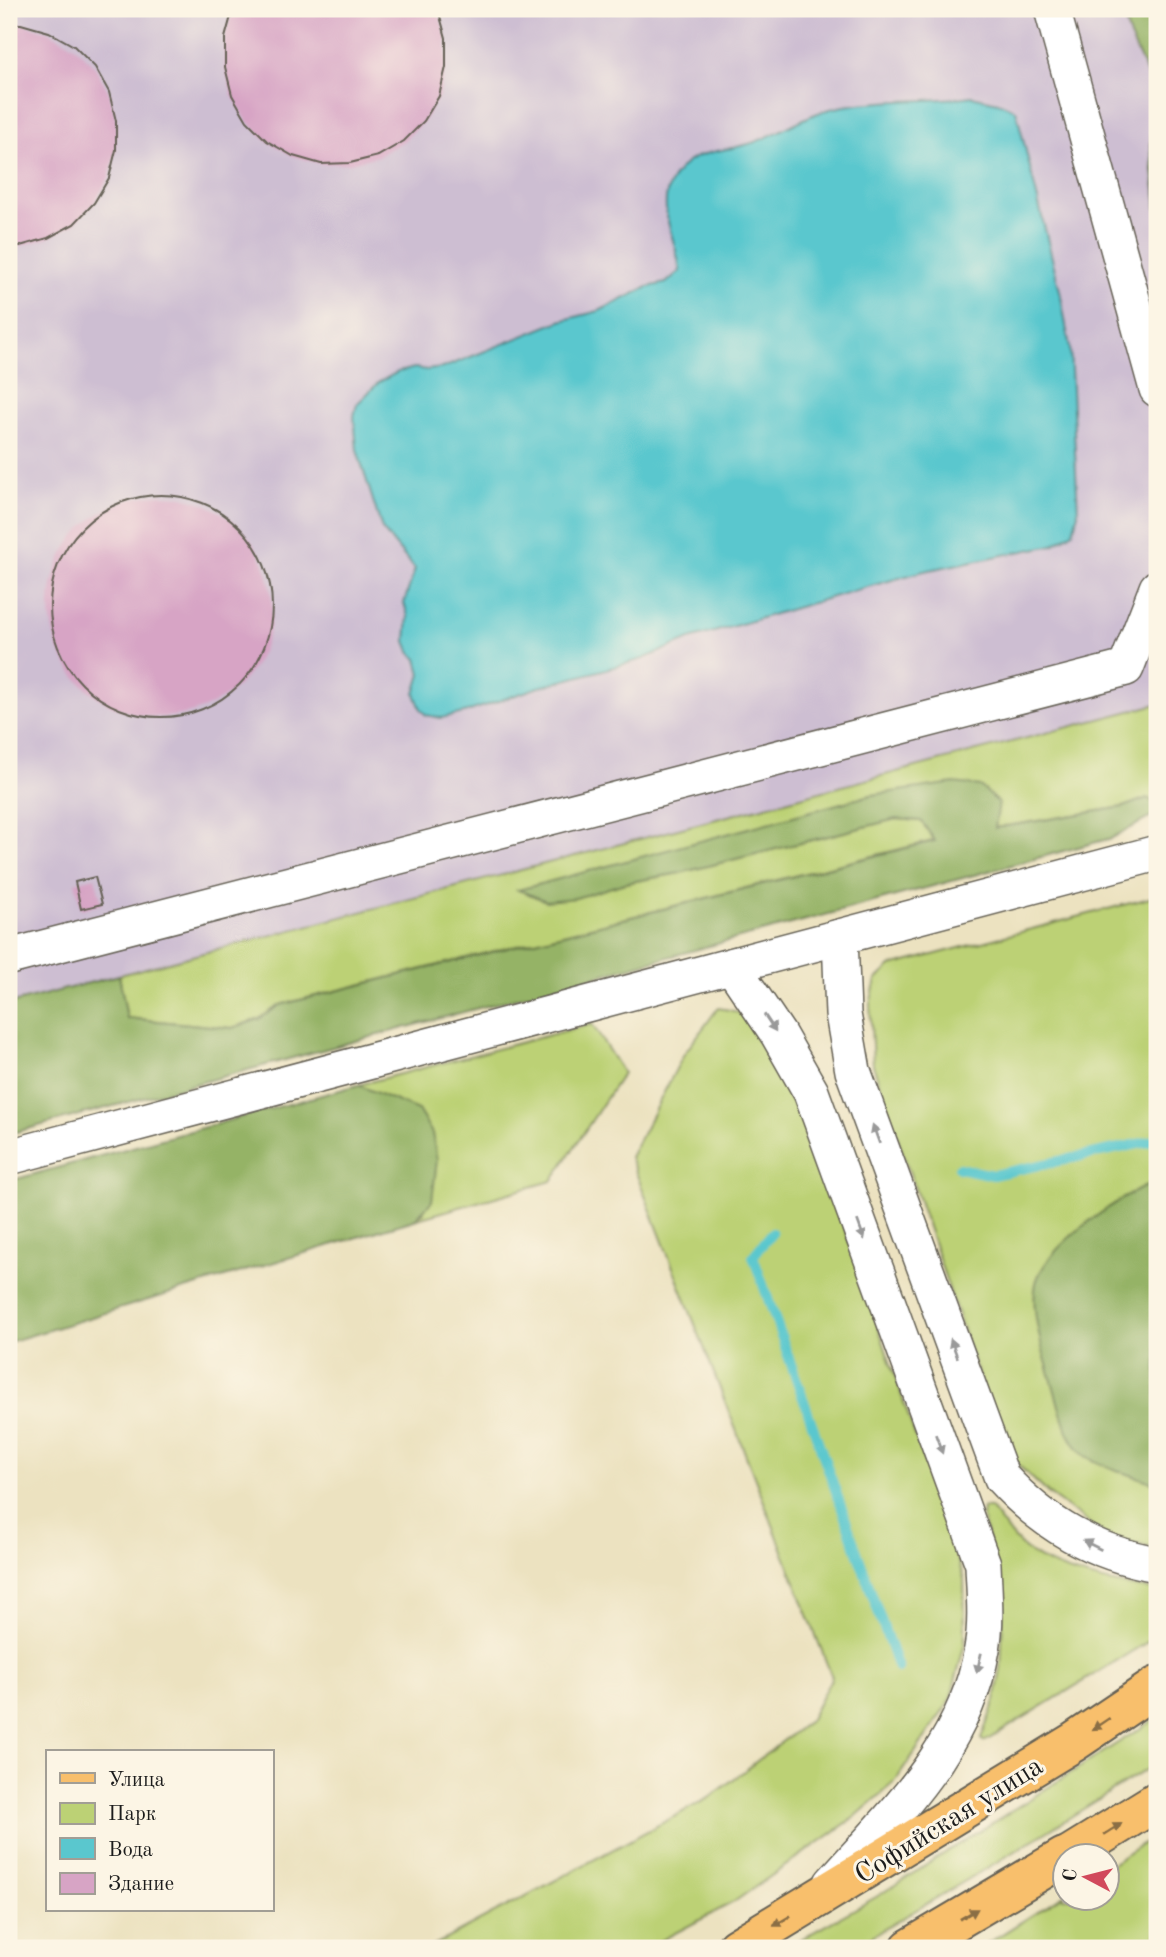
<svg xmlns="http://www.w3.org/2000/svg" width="1166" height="1957" font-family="'Old Standard TT',serif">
  <rect width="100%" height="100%" fill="#fcf5e5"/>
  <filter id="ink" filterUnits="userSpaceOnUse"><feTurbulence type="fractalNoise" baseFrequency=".0143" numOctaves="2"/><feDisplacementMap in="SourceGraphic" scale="14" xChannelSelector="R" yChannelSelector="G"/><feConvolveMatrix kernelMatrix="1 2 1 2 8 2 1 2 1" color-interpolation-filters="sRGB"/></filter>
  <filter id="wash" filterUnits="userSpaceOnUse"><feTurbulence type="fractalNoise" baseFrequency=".00686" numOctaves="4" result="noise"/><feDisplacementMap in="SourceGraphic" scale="28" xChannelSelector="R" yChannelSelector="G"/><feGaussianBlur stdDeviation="1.57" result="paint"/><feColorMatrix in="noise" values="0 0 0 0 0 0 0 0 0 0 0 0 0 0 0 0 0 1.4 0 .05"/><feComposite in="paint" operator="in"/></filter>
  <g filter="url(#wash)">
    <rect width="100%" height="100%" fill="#ece2c0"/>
    <polygon fill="#cdbed2" points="9,9 1157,9 1157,704 9,1004"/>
    <g fill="#bcd175" stroke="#6c7648" stroke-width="2">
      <polygon points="1157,704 1157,803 1147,798 1123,807 994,828 871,795 519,891 625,883 680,873 896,819 921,821 936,840 280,1005 259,1019 232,1028 127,1018 119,975"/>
      <polygon points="1157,896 1157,1549 1109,1538 1049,1494 1016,1463 1001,1442 873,1065 870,1004 876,980 891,966"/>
      <path d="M718 1008C724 1009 733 1010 739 1013 765 1028 803 1117 817 1147L964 1579 965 1643 950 1701 894 1783 855 1817 734 1902 647 1948H429L709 1798 809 1721 832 1677 630 1157 684 1054Z"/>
      <polygon points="592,1024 623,1073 552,1181 414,1220 424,1212 358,1085"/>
      <path d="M983 1508H990C1001 1521 1010 1535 1022 1546 1051 1573 1119 1586 1157 1590V1636L984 1742 981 1739 995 1701 1001 1669 1003 1614 1001 1589 982 1516Z"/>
      <polygon points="1157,1718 1157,1763 1019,1849 852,1948 785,1948 876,1897"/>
      <polygon points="1157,1834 1157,1946 1154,1948 980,1948 1064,1895 1064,1898 1106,1898 1107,1867"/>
    </g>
    <g fill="#95b366" stroke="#586841" stroke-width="2">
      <polygon points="1121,9 1157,9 1157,210 1151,147 1155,91 1130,37"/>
      <polygon points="954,783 980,786 999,803 995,828 1123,807 1147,798 1157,803 1157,814 1112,838 9,1134 9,1004 119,975 127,1018 232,1028 259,1019 280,1005 935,841 921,821 896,819 680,873 625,883 576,898 546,901 518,890 871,795"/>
      <polygon points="358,1085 418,1110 432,1133 437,1160 432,1201 414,1220 9,1342 9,1181"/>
      <path d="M1157 1181V1484C1141 1478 1093 1464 1083 1454 1064 1435 1060 1407 1052 1381 1044 1355 1027 1303 1038 1277 1054 1240 1121 1196 1157 1181Z"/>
    </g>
    <path fill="#5ac7ce" stroke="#3b7275" stroke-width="2" d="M972 96 998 102 1016 110 1060 291 1070 348 1078 513 1073 532 1053 545 924 571 853 591 690 639 643 659 536 688 464 713 441 718 426 715 421 709 415 694 421 674 417 659 410 651 406 641 408 616 404 603 415 569 382 529 357 450 354 416 357 404 379 382 398 372 415 368 427 370 443 368 560 321 599 311 648 287 666 283 680 271C678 243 657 212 670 184 688 147 719 154 752 143 782 133 808 112 840 107 883 98 929 103 972 96Z"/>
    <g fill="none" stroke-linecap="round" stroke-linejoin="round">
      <g stroke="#5ac7ce" stroke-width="10">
        <polyline points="959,1168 993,1175 1157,1140"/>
        <polyline points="772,1233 753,1256 898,1668"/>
      </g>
    </g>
    <g id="blocks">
      <g fill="#d7a4c5">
        <polygon points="233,9 438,9 446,38 446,67 439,96 424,121 404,141 378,156 350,163 321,164 293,156 267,141 247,121 232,95 225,67 225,38"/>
        <polygon points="9,24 21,24 49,32 74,46 95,67 109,92 116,121 116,150 109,178 94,203 74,224 48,238 20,246 9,246"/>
        <circle cx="161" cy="606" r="111"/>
        <polygon points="95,877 102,904 81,909 75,882"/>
      </g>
    </g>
  </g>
  <g filter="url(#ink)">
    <use href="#blocks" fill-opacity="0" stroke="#656155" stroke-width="2"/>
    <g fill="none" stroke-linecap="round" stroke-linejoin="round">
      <g stroke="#656155" stroke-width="38">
        <g id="minor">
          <polyline points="1052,9 1157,389"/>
          <path d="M840 937 843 1014 853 1071 1002 1478C1045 1525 1094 1553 1157 1564"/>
          <polyline points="9,957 1126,668 1157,588"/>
          <path d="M732 966 778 1034 811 1092 983 1564C984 1592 987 1621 982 1649 965 1748 896 1811 832 1883"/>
          <polyline points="9,1157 1157,853"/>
        </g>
      </g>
      <g stroke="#656155" stroke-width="42">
        <g id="major">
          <polyline points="1068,1856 1157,1801"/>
          <polyline points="736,1948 1074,1742 1157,1686"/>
          <polyline points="910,1948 1064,1857"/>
        </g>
      </g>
      <use href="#minor" stroke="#fff" stroke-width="35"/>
      <use href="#major" stroke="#f8bf6c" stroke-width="38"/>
    </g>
    <defs><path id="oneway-solid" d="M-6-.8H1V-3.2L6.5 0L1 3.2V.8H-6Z" transform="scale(1.75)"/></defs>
    <g fill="#999">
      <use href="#oneway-solid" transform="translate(770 1023) rotate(56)"/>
      <use href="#oneway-solid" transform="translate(876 1134) rotate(-110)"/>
      <use href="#oneway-solid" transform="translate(861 1230) rotate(70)"/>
      <use href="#oneway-solid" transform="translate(954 1348) rotate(-110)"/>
      <use href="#oneway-solid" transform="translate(939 1444) rotate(70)"/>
      <use href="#oneway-solid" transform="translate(1092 1545) rotate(-153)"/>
      <use href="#oneway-solid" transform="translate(979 1663) rotate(103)"/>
    </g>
    <g fill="#8a6e44">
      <use href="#oneway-solid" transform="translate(1101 1724) rotate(146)"/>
      <use href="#oneway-solid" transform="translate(1113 1829) rotate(-32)"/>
      <use href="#oneway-solid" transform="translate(969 1914) rotate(-30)"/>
      <use href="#oneway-solid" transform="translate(782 1921) rotate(149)"/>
    </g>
  </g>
  <g text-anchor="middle" stroke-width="6" stroke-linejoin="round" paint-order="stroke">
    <g font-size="28" fill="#1c1c1c" stroke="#fcf5e5">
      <text transform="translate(948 1819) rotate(-32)" y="10">Софийская улица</text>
    </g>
  </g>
  <rect width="1166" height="1957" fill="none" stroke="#fcf5e5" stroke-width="35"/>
  <rect x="46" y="1750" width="228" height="161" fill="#fcf5e5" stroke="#a29e95" stroke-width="2"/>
  <rect x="60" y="1773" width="35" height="10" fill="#f8bf6c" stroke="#a29e95" stroke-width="2"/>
  <text x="108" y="1786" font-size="21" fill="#1c1c1c">Улица</text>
  <rect x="60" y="1803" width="35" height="21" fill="#bcd175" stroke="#a29e95" stroke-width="2"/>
  <text x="108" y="1820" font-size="21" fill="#1c1c1c">Парк</text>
  <rect x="60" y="1838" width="35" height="21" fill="#5ac7ce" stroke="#a29e95" stroke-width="2"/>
  <text x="108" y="1856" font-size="21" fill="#1c1c1c">Вода</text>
  <rect x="60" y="1873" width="35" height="21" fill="#d7a4c5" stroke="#a29e95" stroke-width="2"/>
  <text x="108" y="1890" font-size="21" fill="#1c1c1c">Здание</text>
  <g transform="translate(1086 1877) rotate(277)"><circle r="33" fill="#fcf5e5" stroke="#a29e95" stroke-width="2"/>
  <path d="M0-5L12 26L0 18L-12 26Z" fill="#d1495b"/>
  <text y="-10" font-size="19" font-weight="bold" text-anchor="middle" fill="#1c1c1c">С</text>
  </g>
</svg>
